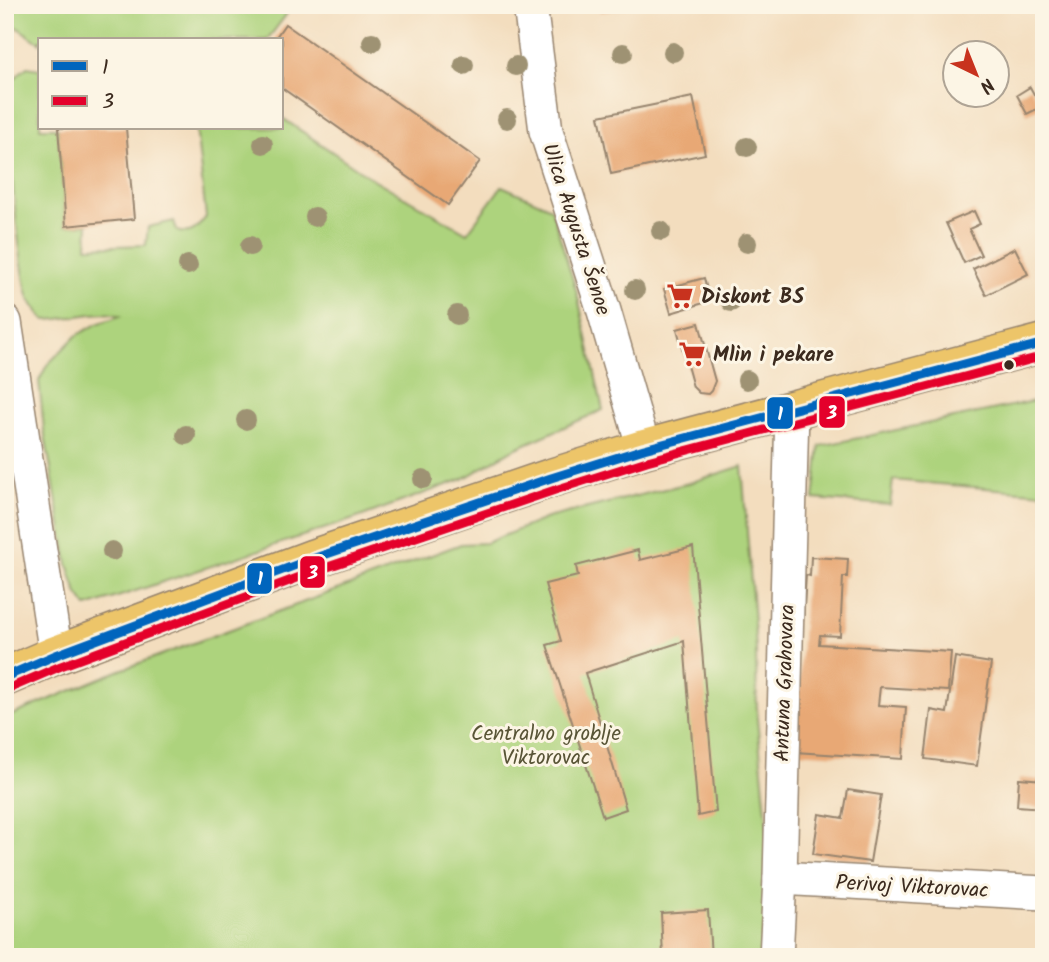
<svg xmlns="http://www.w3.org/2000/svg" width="1049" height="962" font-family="Kalam,sans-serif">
  <rect width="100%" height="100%" fill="#fcf5e5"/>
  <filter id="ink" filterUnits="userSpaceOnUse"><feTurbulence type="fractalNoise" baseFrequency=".0143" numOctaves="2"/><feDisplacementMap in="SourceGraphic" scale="14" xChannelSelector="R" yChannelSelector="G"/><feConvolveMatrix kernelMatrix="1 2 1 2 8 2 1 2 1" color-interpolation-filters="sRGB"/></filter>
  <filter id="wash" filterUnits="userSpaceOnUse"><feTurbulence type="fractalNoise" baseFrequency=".00686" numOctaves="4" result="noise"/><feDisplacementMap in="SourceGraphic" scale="28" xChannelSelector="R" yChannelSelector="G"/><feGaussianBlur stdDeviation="1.57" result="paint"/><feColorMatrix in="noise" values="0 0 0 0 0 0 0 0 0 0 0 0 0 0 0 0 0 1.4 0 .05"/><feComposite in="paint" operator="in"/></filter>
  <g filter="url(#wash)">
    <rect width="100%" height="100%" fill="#f3ddbe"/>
    <g fill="#add37d" stroke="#747e4e" stroke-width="2">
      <polygon points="5,5 290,5 286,15 267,40 40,40 40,43 5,19"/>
      <path d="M27 67 40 69V128H58L66 226 88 224 87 247 146 245 148 227 174 221 177 231C192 236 197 228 206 217L196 128H282V118L368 176 467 233 502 186 551 208 577 293 603 410 512 450 463 479 357 518 87 607 77 593 68 564 44 430 39 381 47 365 76 336 97 324 120 316C101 308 68 320 45 320 39 313 33 306 29 298 20 276 3 109 10 88 13 79 20 72 27 67Z"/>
      <polygon points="1044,399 1044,493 893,480 890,505 814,499 820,446"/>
      <polygon points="742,466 756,649 757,719 780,957 5,957 5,718 118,671 461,544 486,543 547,518 689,483"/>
    </g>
    <g id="blocks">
      <g fill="#e8a874">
        <polygon points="599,5 633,5 634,7 600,12"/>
        <polygon points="285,24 480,161 448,205 282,88 282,40 274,40"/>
        <polygon points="1030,87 1041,107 1027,114 1017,95"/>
        <polygon points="693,97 705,154 611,174 599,116"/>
        <polygon points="58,128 126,128 134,219 66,226"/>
        <polygon points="974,211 980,224 969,229 981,255 964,263 946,223"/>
        <polygon points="1015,248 1028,274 986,295 973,269"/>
        <polygon points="704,278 710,301 671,313 664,289"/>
        <polygon points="699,323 715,381 711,391 708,394 699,393 693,387 677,329"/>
        <polygon points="693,547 716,812 698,816 684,641 585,673 626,809 603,817 547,645 561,641 545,584 578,576 576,566 638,550 640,560"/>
        <polygon points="811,557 848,559 847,577 843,577 840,636 820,635 819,644 951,652 948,691 880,687 878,705 906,707 903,759 795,752 806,575 810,576"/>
        <polygon points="955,657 991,663 977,766 925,759 931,710 947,713"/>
        <polygon points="1019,778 1044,780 1044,808 1017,806"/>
        <polygon points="848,790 881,795 870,862 813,854 819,814 843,818"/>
        <polygon points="708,910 711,957 663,957 661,913"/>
      </g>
    </g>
  </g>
  <g filter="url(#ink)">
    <use href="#blocks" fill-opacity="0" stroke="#97846e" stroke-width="2"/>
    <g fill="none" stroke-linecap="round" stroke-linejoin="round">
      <g stroke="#97846e" stroke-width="36">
        <g id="minor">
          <polyline points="530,5 546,131 604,311 644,449"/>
          <polyline points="5,322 56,655"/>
          <polyline points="780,878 1044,893"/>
          <polyline points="776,957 780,878 792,410"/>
        </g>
      </g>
      <g stroke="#97846e" stroke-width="41">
        <polyline id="major" points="5,677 56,655 312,559 551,478 644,449 1044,343"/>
      </g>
      <use href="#minor" stroke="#fff" stroke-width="33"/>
      <use href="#major" stroke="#edc569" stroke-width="38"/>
      <g stroke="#fcf5e5" stroke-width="14">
        <polyline id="bus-1" points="5,677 56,655 312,559 551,478 644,449 1044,343"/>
      </g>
      <g stroke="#fcf5e5" stroke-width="14">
        <polyline id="bus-2" points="10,688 61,666 316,571 555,490 647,461 1044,356"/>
      </g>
      <use href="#bus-1" stroke="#0065bd" stroke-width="9"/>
      <use href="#bus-2" stroke="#e4002b" stroke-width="9"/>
    </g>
    <g fill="#9e9273">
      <circle cx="372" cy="42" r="10"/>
      <circle cx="673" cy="52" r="10"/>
      <circle cx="623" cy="53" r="10"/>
      <circle cx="464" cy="65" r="10"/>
      <circle cx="516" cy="66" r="10"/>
      <circle cx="507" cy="119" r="10"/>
      <circle cx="263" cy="144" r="10"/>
      <circle cx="747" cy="147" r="10"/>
      <circle cx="315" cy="217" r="10"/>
      <circle cx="661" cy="231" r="10"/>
      <circle cx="747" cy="243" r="10"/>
      <circle cx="250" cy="246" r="10"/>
      <circle cx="188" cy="265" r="10"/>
      <circle cx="635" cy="290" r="10"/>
      <circle cx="731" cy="302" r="10"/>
      <circle cx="457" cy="315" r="10"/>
      <circle cx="747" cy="380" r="10"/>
      <circle cx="246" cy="420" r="10"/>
      <circle cx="186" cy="435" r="10"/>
      <circle cx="423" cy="479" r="10"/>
      <circle cx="112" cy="551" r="10"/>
    </g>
  </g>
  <defs>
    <g id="supermarket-bare" transform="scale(2.1)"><path d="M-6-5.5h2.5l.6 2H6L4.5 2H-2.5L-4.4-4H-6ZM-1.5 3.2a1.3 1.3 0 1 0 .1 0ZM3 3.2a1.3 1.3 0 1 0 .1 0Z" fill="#c8321e" stroke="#fcf5e5" stroke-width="2.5" paint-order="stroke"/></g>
  </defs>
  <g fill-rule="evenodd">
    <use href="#supermarket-bare" x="680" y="296"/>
    <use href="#supermarket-bare" x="692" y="354"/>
  </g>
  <circle fill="#3b2a1e" stroke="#fcf5e5" stroke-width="2.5" cx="1009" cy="365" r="6"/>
  <g text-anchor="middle" stroke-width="6" stroke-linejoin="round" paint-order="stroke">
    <g font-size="21" fill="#3b2a1e" stroke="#fcf5e5">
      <text transform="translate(577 229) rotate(72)" y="7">Ulica Augusta Šenoe</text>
      <text transform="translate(784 683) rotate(-88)" y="7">Antuna Grahovara</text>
      <text transform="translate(912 886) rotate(3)" y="7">Perivoj Viktorovac</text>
    </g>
    <g font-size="21" font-weight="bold" fill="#3b2a1e" stroke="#fcf5e5" text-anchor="start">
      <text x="701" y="303">Diskont BS</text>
      <text x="713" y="361">Mlin i pekare</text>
    </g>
    <g font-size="21" fill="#585436" stroke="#fcf5e5">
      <text x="546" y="740">Centralno groblje<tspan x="546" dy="24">Viktorovac</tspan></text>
    </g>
  </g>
  <g stroke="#fcf5e5" stroke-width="2.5">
    <rect x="818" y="395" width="28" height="34" rx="7" fill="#e4002b"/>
    <rect x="766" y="396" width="28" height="34" rx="7" fill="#0065bd"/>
    <rect x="299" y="555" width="27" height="34" rx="7" fill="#e4002b"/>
    <rect x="246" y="562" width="27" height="33" rx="7" fill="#0065bd"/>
  </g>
  <g font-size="19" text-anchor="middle" font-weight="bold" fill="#fff">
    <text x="832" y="419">3</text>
    <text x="780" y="420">1</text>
    <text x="313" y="579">3</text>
    <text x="260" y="585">1</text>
  </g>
  <rect width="1049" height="962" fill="none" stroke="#fcf5e5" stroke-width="28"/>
  <rect x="38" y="38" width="245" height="91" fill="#fcf5e5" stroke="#afa495" stroke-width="2"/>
  <rect x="52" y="61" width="35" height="10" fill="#0065bd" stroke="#afa495" stroke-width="2"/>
  <text x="102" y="74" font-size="21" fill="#3b2a1e">1</text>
  <rect x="52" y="96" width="35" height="10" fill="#e4002b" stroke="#afa495" stroke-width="2"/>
  <text x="102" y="108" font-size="21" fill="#3b2a1e">3</text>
  <g transform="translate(976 74) rotate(137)"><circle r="33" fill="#fcf5e5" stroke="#afa495" stroke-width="2"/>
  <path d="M0-5L12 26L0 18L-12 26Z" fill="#c8321e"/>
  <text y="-10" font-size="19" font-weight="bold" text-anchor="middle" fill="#3b2a1e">N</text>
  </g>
</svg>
